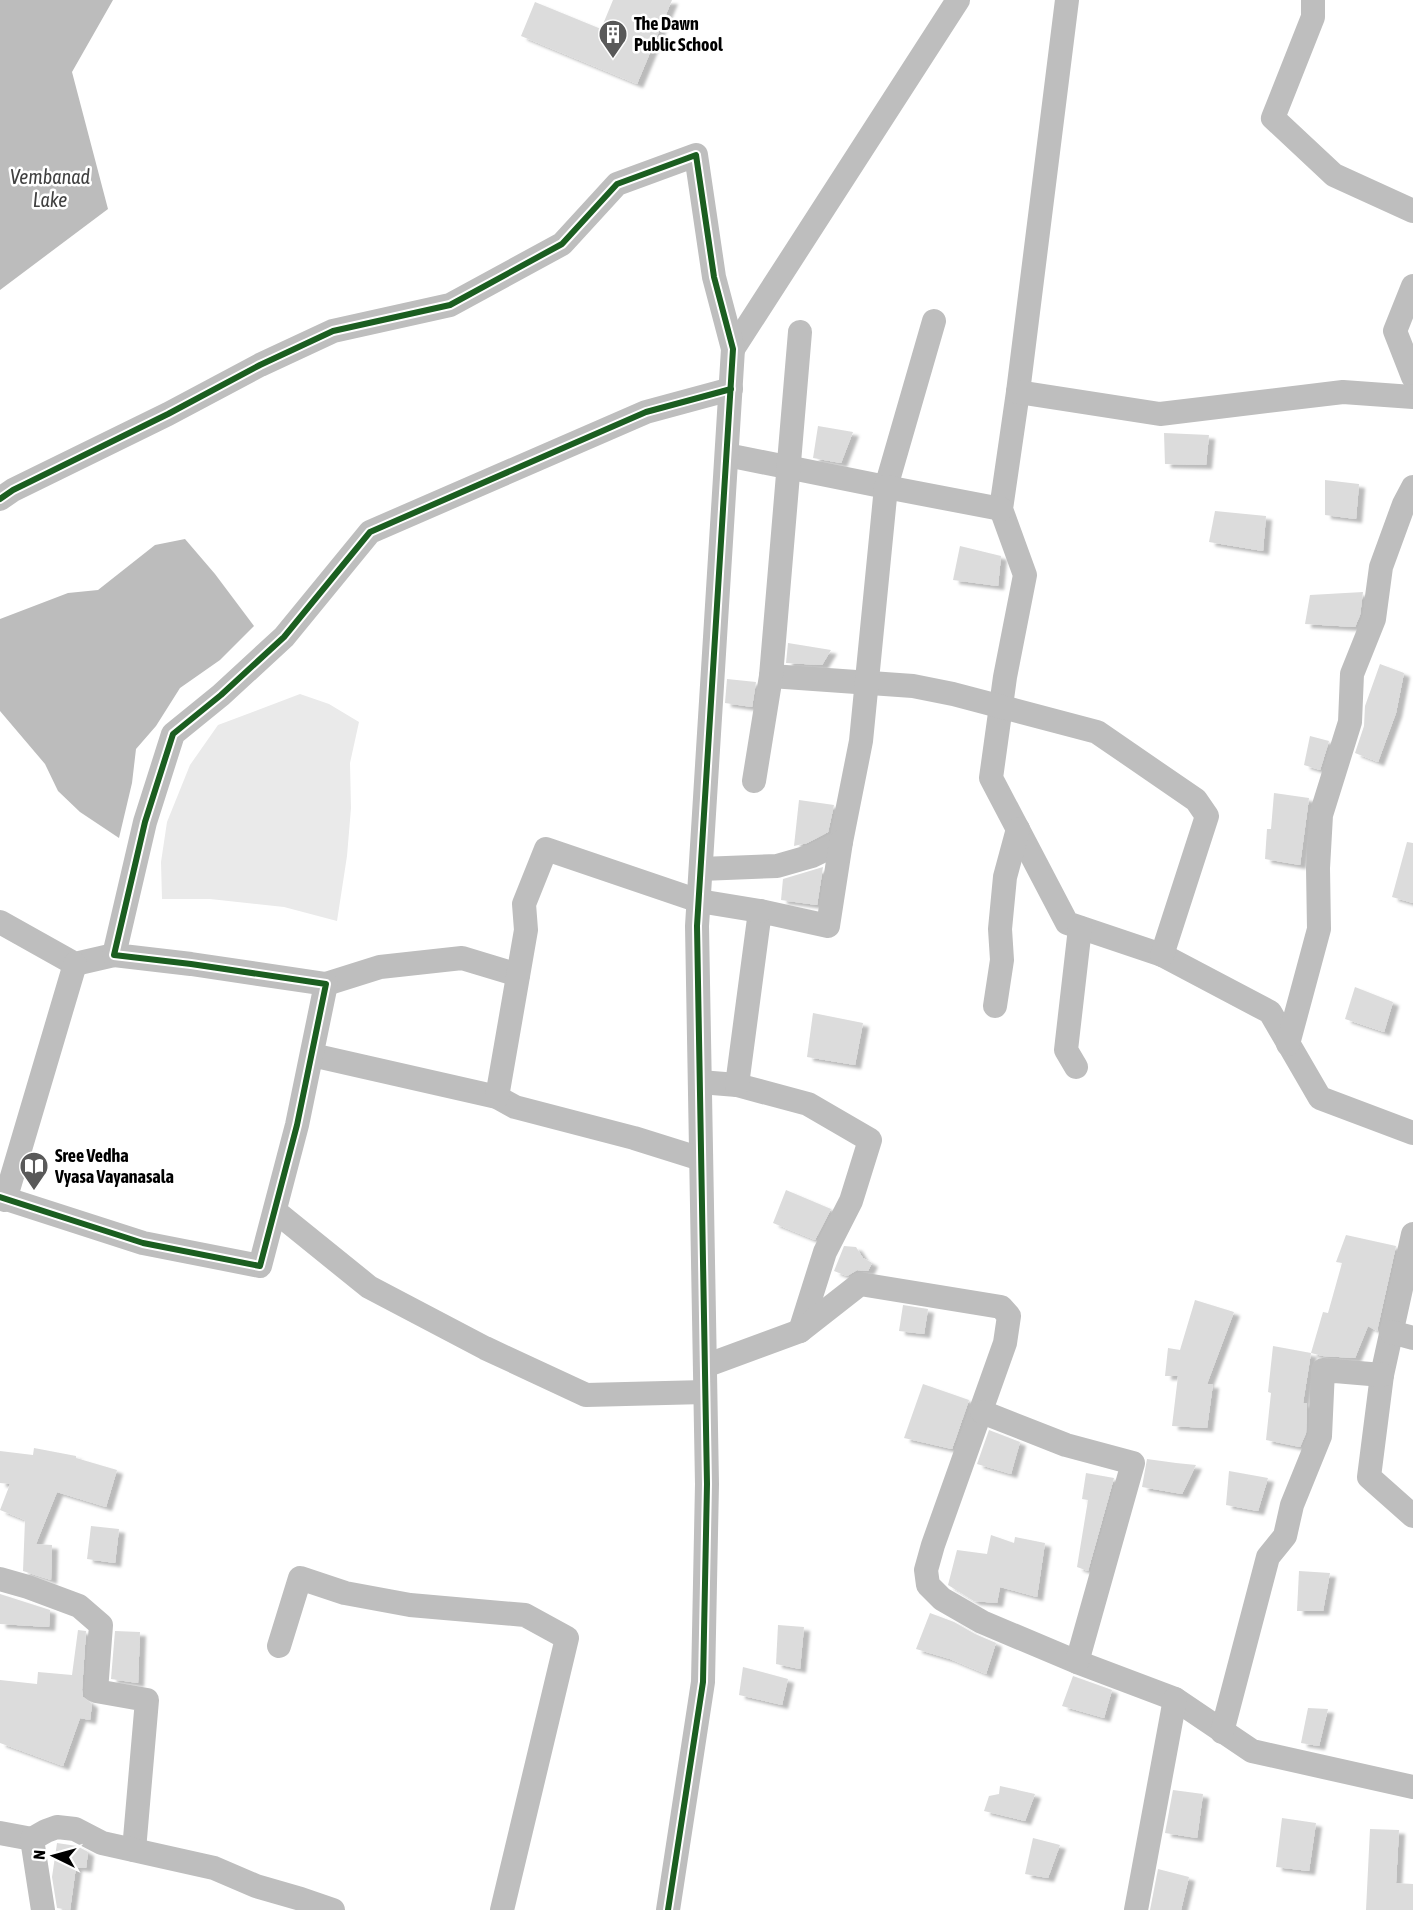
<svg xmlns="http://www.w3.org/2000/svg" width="1413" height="1910" font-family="'Asap Condensed',sans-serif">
  <defs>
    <filter id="shadow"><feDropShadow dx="6" dy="4" stdDeviation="1.5" flood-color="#0004"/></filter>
  </defs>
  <rect width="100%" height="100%" fill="#fff"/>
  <polygon fill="#eaeaea" points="300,694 329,704 359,722 350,763 351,808 347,856 337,921 284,907 210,899 162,899 161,862 167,822 190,765 218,725"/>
  <g fill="#bcbcbc">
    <polygon points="0,0 113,0 72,72 108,209 0,290"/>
    <polygon points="185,539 215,574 254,626 220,660 180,688 156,726 136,749 132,783 119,838 80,812 58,791 45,764 0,711 0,619 68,593 98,590 155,545"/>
  </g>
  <g fill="#dcdcdc" filter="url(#shadow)">
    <polygon points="613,0 672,0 637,84 521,36 535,2 601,29"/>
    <polygon points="818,426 853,432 841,463 813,458"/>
    <polygon points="1164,433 1209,435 1206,465 1165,464"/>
    <polygon points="1325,480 1359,484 1356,519 1325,515"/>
    <polygon points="1215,511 1266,516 1263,551 1209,542"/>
    <polygon points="960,546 1001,556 998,586 953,580"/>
    <polygon points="1363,592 1360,615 1355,627 1305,624 1310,595"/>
    <polygon points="788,643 831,650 822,665 786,663"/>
    <polygon points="1380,664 1404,673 1396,713 1378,762 1355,753 1364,726 1365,706"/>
    <polygon points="727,679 756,682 752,707 725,703"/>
    <polygon points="1310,736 1329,741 1320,770 1304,765"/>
    <polygon points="1274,793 1309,798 1300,865 1265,859 1267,829 1271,829"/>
    <polygon points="799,800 834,805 828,832 807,843 794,846"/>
    <polygon points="1407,842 1413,843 1413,903 1392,897"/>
    <polygon points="823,867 817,905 781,900 783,879"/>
    <polygon points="1355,987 1393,1002 1384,1032 1345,1019"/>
    <polygon points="813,1013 863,1023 855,1065 807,1057"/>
    <polygon points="786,1190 831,1209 815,1240 773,1223"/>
    <polygon points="1346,1235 1396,1246 1377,1331 1368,1326 1355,1358 1323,1356 1311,1353 1323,1312 1328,1313 1342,1263 1336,1262"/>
    <polygon points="844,1246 856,1247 863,1258 872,1263 868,1271 857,1270 847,1276 834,1271"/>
    <polygon points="1195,1300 1234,1312 1207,1384 1213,1384 1207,1428 1172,1426 1178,1376 1165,1376 1168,1348 1180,1350"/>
    <polygon points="903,1305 928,1309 924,1334 899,1331"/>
    <polygon points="1273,1346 1311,1353 1303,1403 1307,1403 1306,1433 1300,1447 1266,1440 1271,1393 1268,1392"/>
    <polygon points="923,1384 969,1400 952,1449 904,1438"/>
    <polygon points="989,1430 1020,1442 1011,1474 977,1464"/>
    <polygon points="34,1448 76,1456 76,1458 117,1470 106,1507 57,1492 36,1544 52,1545 51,1580 23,1571 25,1520 0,1510 10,1484 0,1483 0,1451 33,1455"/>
    <polygon points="1147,1459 1176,1463 1196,1465 1182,1494 1142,1487"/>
    <polygon points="1229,1471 1268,1478 1258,1511 1226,1505"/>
    <polygon points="1086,1473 1114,1478 1088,1571 1077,1567 1088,1500 1082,1499"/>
    <polygon points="91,1526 119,1529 115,1563 87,1559"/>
    <polygon points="991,1535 1014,1543 1015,1537 1045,1543 1037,1597 1000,1587 997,1603 974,1601 948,1585 957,1550 987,1554"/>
    <polygon points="1299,1571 1330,1573 1323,1611 1297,1611"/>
    <polygon points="0,1594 50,1610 49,1627 0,1624"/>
    <polygon points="930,1613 954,1622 975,1634 996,1643 986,1674 950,1659 916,1649"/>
    <polygon points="778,1625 804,1627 800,1669 776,1664"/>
    <polygon points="78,1630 86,1631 82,1690 83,1697 92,1704 90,1720 80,1718 63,1766 0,1743 0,1680 37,1684 38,1672 72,1675"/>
    <polygon points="115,1631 140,1632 138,1683 111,1679"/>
    <polygon points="743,1667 788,1679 782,1705 739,1695"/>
    <polygon points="1073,1676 1112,1690 1104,1718 1062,1706"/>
    <polygon points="1308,1708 1328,1709 1319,1746 1301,1743"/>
    <polygon points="1000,1786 1035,1794 1025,1821 984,1811 989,1796 999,1794"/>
    <polygon points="1173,1790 1203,1794 1197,1838 1165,1833"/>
    <polygon points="1282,1818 1316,1823 1309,1871 1276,1867"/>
    <polygon points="1370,1829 1399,1830 1396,1883 1413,1884 1413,1910 1366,1910"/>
    <polygon points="1033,1838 1060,1845 1048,1878 1025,1874"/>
    <polygon points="57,1843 77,1846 88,1852 86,1868 76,1867 70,1910 57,1908 52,1877"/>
    <polygon points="1158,1869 1189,1877 1181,1910 1150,1910"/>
  </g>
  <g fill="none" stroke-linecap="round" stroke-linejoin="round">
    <g stroke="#bebebe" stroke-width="24">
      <polyline points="1067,0 1018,392 1001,509 1025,575 1005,677 991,778 1067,923 1162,955 1270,1012 1320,1098 1413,1133"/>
      <polyline points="1313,0 1313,17 1273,118 1334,175 1413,211"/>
      <polyline points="1413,286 1395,331 1413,377"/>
      <polyline points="733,349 958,0"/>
      <polyline points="1018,392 1160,414 1343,392 1413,397"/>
      <polyline points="727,455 886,487 934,321"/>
      <polyline points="0,499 13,490 168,414 260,365 333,331 450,305 562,244 617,184 696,155 714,277 733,349 697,926 707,1484 703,1682 668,1910"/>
      <polyline points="771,676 913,686 953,694 1097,732 1196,800 1207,816 1162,955"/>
      <polyline points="754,781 771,676 800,332"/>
      <polyline points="701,869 777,866 812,856 841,842 861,741 886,487 1001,509"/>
      <polyline points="0,922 75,964 114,955"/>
      <polyline points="326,984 380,967 462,958 518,975"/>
      <polyline points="995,1006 1002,960 1000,929 1005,877 1018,829"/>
      <polyline points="1288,1044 1319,929 1318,868 1321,815 1350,722 1352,674 1374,619 1381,567 1404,504 1413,487"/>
      <polyline points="312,1055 497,1097 515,1107 634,1138 701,1159"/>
      <polyline points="1076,1067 1066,1050 1080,928"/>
      <polyline points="700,1082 737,1085 808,1104 870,1140 851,1201 825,1252 800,1331"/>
      <polyline points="737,1085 760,911 828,926 841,842"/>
      <polyline points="497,1097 526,930 524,904 546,849 699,901 760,911"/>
      <polyline points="0,1197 143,1243 260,1266 297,1125 326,984 191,964 114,955 145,822 173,734 221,695 284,637 370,532 646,412 731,389"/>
      <polyline points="5,1200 75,964"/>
      <polyline points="275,1211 369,1287 485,1348 586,1395 705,1392"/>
      <polyline points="1413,1234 1382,1375 1369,1477 1413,1516"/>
      <polyline points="1391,1332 1413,1338"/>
      <polyline points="705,1366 800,1331 860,1284 1001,1307 1009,1316 1005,1343 933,1545 926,1570 928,1585 942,1599 982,1622 1077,1662 1175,1699 1252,1751 1413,1787"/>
      <polyline points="982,1412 1066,1445 1133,1463 1077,1662"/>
      <polyline points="0,1579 28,1587 79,1606 101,1625 96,1691 147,1700 134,1850"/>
      <polyline points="279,1646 300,1578 345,1593 410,1605 525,1615 567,1638 502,1910"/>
      <polyline points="1222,1732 1268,1557 1285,1536 1292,1505 1320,1436 1323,1370 1382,1375"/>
      <polyline points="0,1833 32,1839"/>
      <polyline points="43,1910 32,1839 46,1831 57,1827 75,1829 102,1843 214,1868 256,1886 301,1899 333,1910"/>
      <polyline points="1136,1910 1175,1699"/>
    </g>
    <g stroke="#fff" stroke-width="10">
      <g id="cycleway">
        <polyline points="0,499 13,490 168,414 260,365 333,331 450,305 562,244 617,184 696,155 714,277 733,349 697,926 707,1484 703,1682 668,1910"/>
        <polyline points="0,1197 143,1243 260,1266 297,1125 326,984 191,964 114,955 145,822 173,734 221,695 284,637 370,532 646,412 731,389"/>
      </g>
    </g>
    <use href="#cycleway" stroke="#1b5e20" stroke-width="6"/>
  </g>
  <defs>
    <g id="building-pin" transform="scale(1.5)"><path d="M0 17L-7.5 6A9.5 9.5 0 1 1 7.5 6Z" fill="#595959" stroke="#fff"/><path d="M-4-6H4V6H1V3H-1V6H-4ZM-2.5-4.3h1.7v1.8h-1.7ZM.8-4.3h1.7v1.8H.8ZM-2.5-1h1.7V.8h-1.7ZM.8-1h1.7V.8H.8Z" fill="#fff"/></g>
    <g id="library-pin" transform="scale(1.5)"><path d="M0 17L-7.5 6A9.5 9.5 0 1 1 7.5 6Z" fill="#595959" stroke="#fff"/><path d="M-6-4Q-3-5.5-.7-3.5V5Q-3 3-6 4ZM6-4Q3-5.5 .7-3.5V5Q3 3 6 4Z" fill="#fff"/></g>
  </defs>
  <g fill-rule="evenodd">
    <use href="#building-pin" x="613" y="34"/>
    <use href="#library-pin" x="34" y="1166"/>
  </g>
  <g text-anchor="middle" stroke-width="5" stroke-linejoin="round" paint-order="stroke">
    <g font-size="18" font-weight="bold" fill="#000" stroke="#fff" text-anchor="start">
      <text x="634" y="30">The Dawn<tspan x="634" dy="21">Public School</tspan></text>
      <text x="55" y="1162">Sree Vedha<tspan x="55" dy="21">Vyasa Vayanasala</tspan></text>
    </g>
    <g font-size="20" font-style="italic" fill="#404040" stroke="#fff">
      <text x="50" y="184">Vembanad<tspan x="50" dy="23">Lake</tspan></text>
    </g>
  </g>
  <g transform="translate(54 1856) rotate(275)" stroke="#ffffff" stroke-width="4.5" paint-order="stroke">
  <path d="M0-4.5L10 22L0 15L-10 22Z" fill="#000000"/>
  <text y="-9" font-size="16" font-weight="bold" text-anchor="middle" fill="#000000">N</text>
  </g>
</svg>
